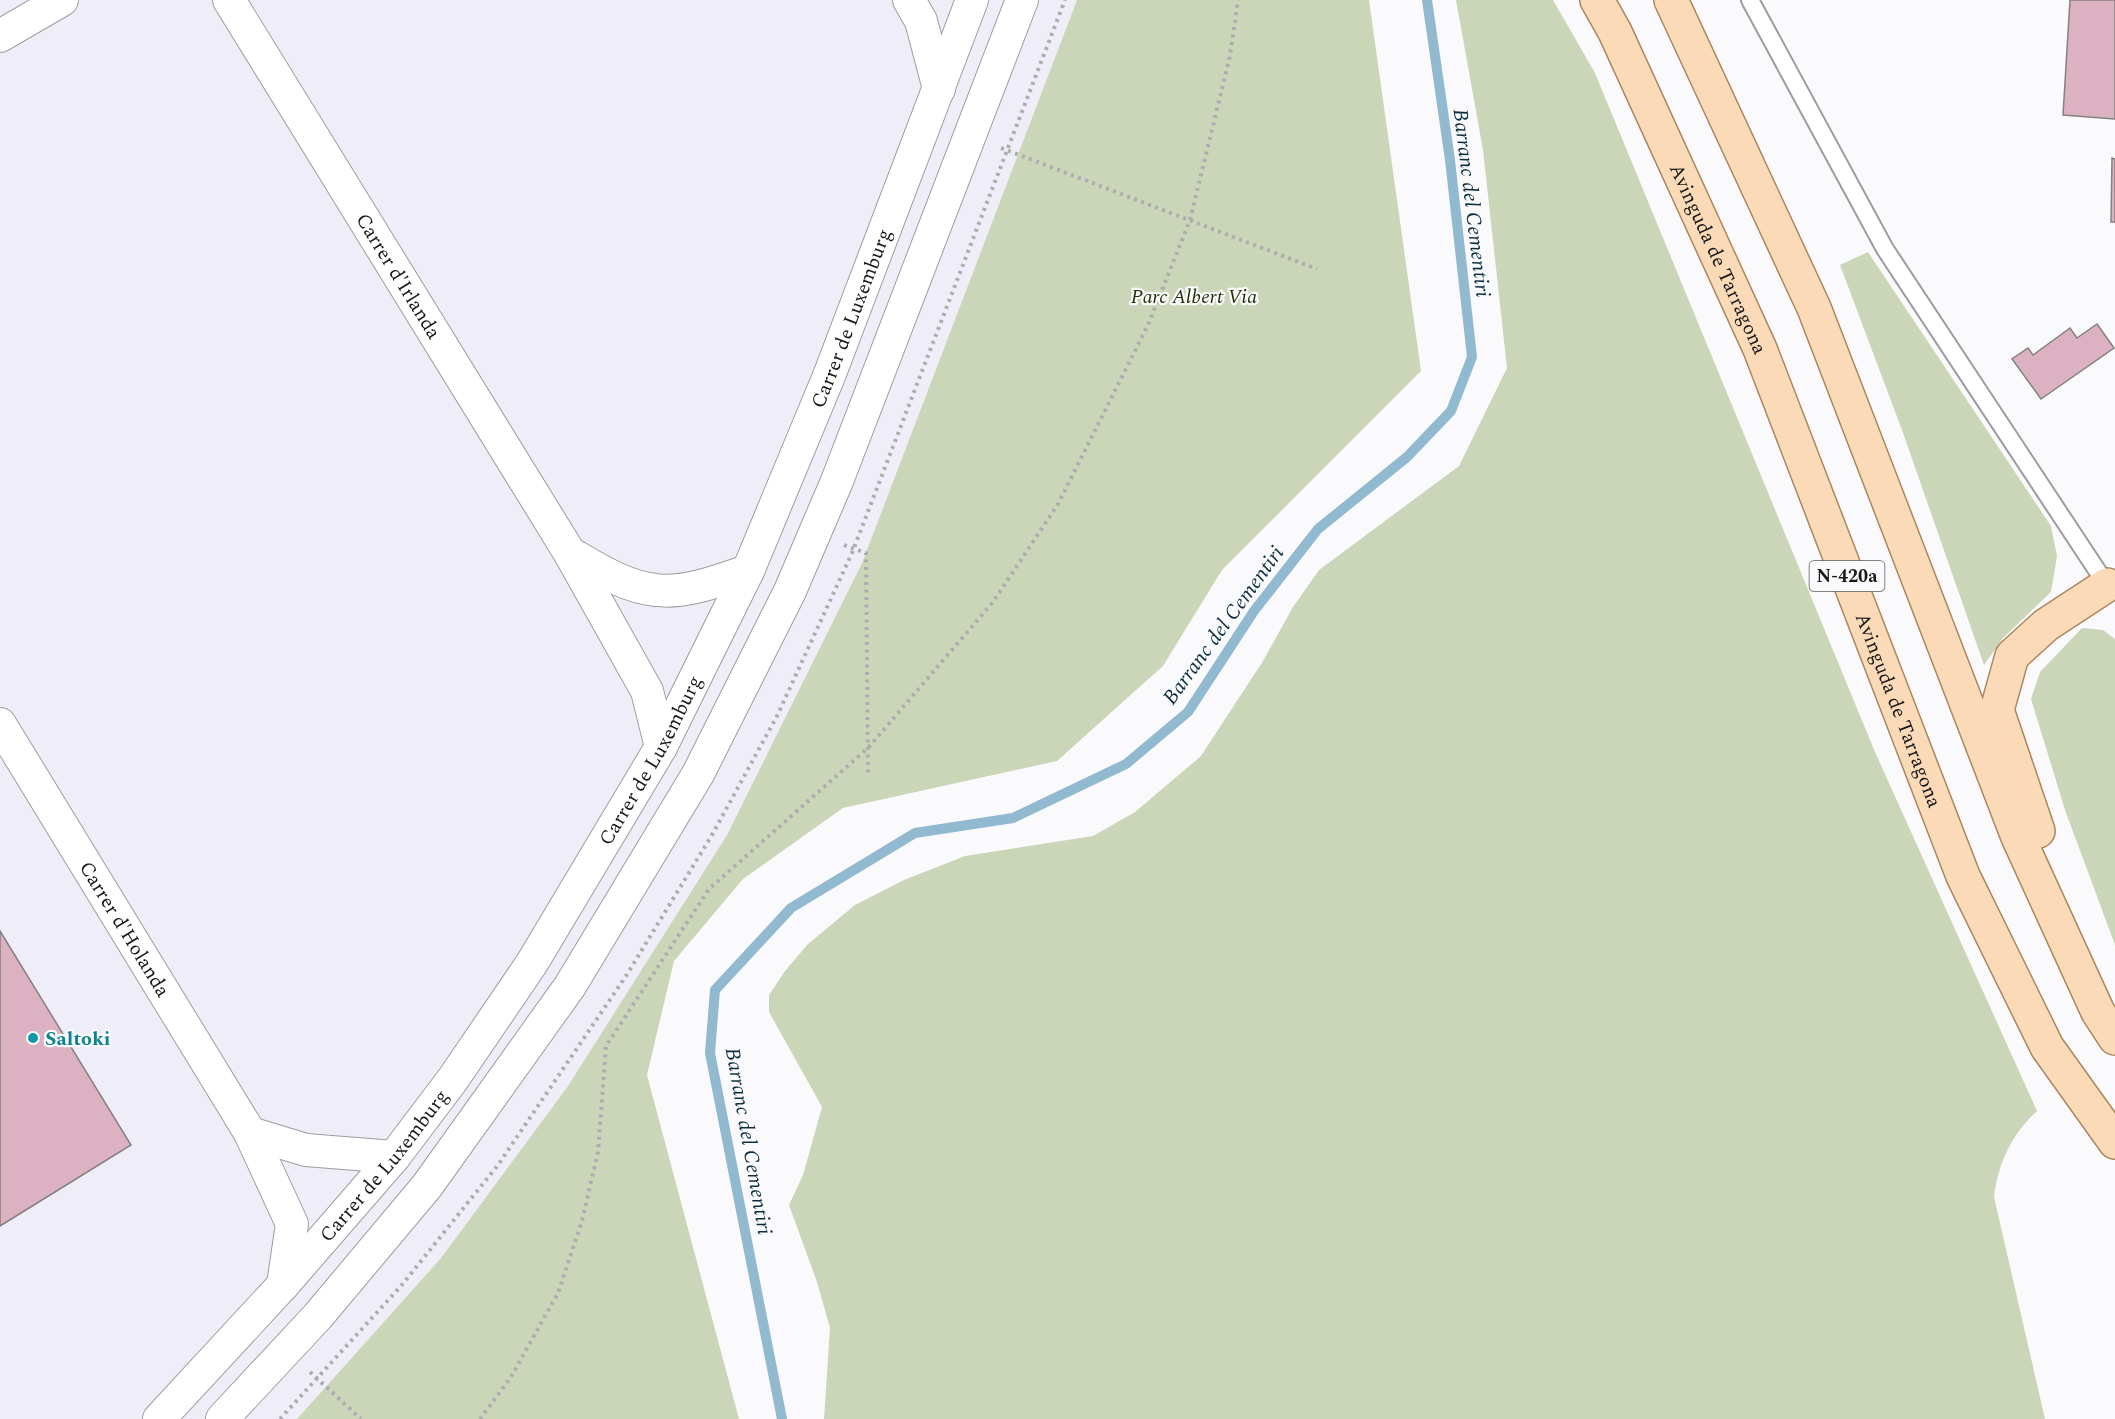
<svg xmlns="http://www.w3.org/2000/svg" width="2115" height="1419" font-family="Spectral,serif">
  <rect width="100%" height="100%" fill="#fafafd"/>
  <polygon fill="#efeef8" points="0,0 1077,0 862,563 727,835 568,1086 441,1258 297,1419 0,1419"/>
  <g fill="#cbd6b9">
    <polygon points="1077,0 1369,0 1421,371 1222,570 1163,666 1057,761 843,808 743,879 674,961 647,1075 739,1419 297,1419 441,1258 568,1086 727,835 862,563"/>
    <path d="M1456 0H1553L1595 73 1875 752 2037 1111C2012 1134 1998 1163 1994 1197L2045 1419H824L830 1328 817 1282 789 1205 803 1175 822 1107 769 1012V995L785 971 808 944 855 905 904 880 965 856 1093 836 1135 812 1201 756 1263 661 1293 607 1319 570 1459 466 1507 368 1483 150Z"/>
    <polygon points="1868,252 2051,526 2057,556 2051,592 2003,638 1984,665 1902,430 1840,265"/>
    <polygon points="2082,628 2103,630 2115,639 2115,945 2065,810 2031,699 2040,672"/>
  </g>
  <g fill="none" stroke-linecap="round" stroke-linejoin="round">
    <polyline stroke="#91b9cf" stroke-width="10" points="782,1419 710,1053 715,990 791,908 915,833 1013,818 1126,764 1188,712 1254,611 1318,529 1407,457 1451,411 1472,357 1450,160 1427,0"/>
  </g>
  <g fill="#dcb2c3" stroke="#848182" stroke-width="1.5">
    <polygon points="2070,0 2115,0 2115,119 2063,115"/>
    <polygon points="2112,158 2115,159 2115,222 2111,222"/>
    <polygon points="2097,324 2114,348 2041,399 2012,359 2028,348 2033,355 2070,328 2077,338"/>
    <polygon points="0,931 131,1145 0,1226"/>
  </g>
  <g fill="none" stroke-linecap="round" stroke-linejoin="round">
    <g stroke="#9d9da0" stroke-width="20">
      <polyline id="service" points="1750,0 1885,249 2110,590"/>
    </g>
    <g stroke="#9d9da0" stroke-width="34">
      <g id="minor">
        <path id="s1" d="M229 0 569 552 647 691 661 747"/>
        <polyline points="909,0 921,21 939,89"/>
        <polyline points="0,36 62,0"/>
        <path d="M570 553C596 568 625 587 656 590 687 594 719 580 748 571"/>
        <path id="s2" d="M0 724 250 1133 292 1224 283 1285"/>
        <polyline points="250,1133 306,1150 394,1157"/>
        <path id="s3" d="M159 1419 283 1285 394 1157 453 1079 532 963 661 747 748 571 829 376 972 0"/>
        <polyline points="222,1419 318,1316 427,1186 570,986 698,774 790,591 837,481 1022,0"/>
      </g>
    </g>
    <g stroke="#ab8660" stroke-width="36">
      <g id="primary">
        <path id="s4" d="M1597 0 1615 32 1760 349 1963 876 2047 1047 2115 1142"/>
        <polyline points="1671,0 1814,308 2018,837 2098,1012 2115,1038"/>
        <polyline points="2038,831 1997,710 2012,656 2046,625 2107,585"/>
      </g>
    </g>
    <g stroke="#adacaf" stroke-width="4" stroke-dasharray="3 4.5" stroke-linecap="butt">
      <polyline points="1001,148 1317,269"/>
      <polyline points="844,545 866,553 868,777"/>
      <polyline points="310,1372 361,1419"/>
      <polyline points="280,1419 401,1286 498,1165 626,976 712,835 777,716 852,553 1065,0"/>
      <polyline points="480,1419 511,1377 558,1293 582,1221 598,1152 606,1046 709,889 868,748 993,602 1058,504 1148,325 1190,220 1230,56 1238,0"/>
    </g>
    <use href="#service" stroke="#fff" stroke-width="16"/>
    <use href="#minor" stroke="#fff" stroke-width="32"/>
    <use href="#primary" stroke="#fbdab7" stroke-width="33"/>
  </g>
  <circle fill="#0f9aa8" stroke="#fafafd" stroke-width="2" cx="33" cy="1038" r="6"/>
  <g text-anchor="middle" stroke-width="4.5" stroke-linejoin="round" paint-order="stroke">
    <rect fill="#fafafd" stroke="#5c5c5d" stroke-width="1.5" x="1809.5" y="561" width="75" height="30" rx="4.5"/>
    <g font-size="18" font-weight="bold" fill="#191819">
      <text x="1847" y="582">N-420a</text>
    </g>
    <g font-size="20" fill="#191819" stroke="#fafafd">
      <text dy="7" stroke="none"><textPath href="#s4" startOffset="286">Avinguda de Tarragona</textPath></text>
      <text dy="7" stroke="none"><textPath href="#s1" startOffset="324">Carrer d'Irlanda</textPath></text>
      <text dy="7" stroke="none"><textPath href="#s3" startOffset="1311">Carrer de Luxemburg</textPath></text>
      <text dy="7" stroke="none"><textPath href="#s4" startOffset="772">Avinguda de Tarragona</textPath></text>
      <text dy="7" stroke="none"><textPath href="#s3" startOffset="825">Carrer de Luxemburg</textPath></text>
      <text dy="7" stroke="none"><textPath href="#s2" startOffset="240">Carrer d'Holanda</textPath></text>
      <text dy="7" stroke="none"><textPath href="#s3" startOffset="339">Carrer de Luxemburg</textPath></text>
    </g>
    <g font-size="20" font-style="italic" fill="#222f03" stroke="#fafafd">
      <text x="1194" y="303">Parc Albert Via</text>
    </g>
    <g font-size="20" font-weight="bold" fill="#0d838f" stroke="#fafafd" text-anchor="start">
      <text x="45" y="1045">Saltoki</text>
    </g>
    <g font-size="21" font-style="italic" fill="#0c2f40" stroke="#fafafd">
      <text transform="translate(1472 203) rotate(83)" y="7">Barranc del Cementiri</text>
      <text transform="translate(1223 625) rotate(-54)" y="7">Barranc del Cementiri</text>
      <text transform="translate(749 1141) rotate(80)" y="7">Barranc del Cementiri</text>
    </g>
  </g>
</svg>
